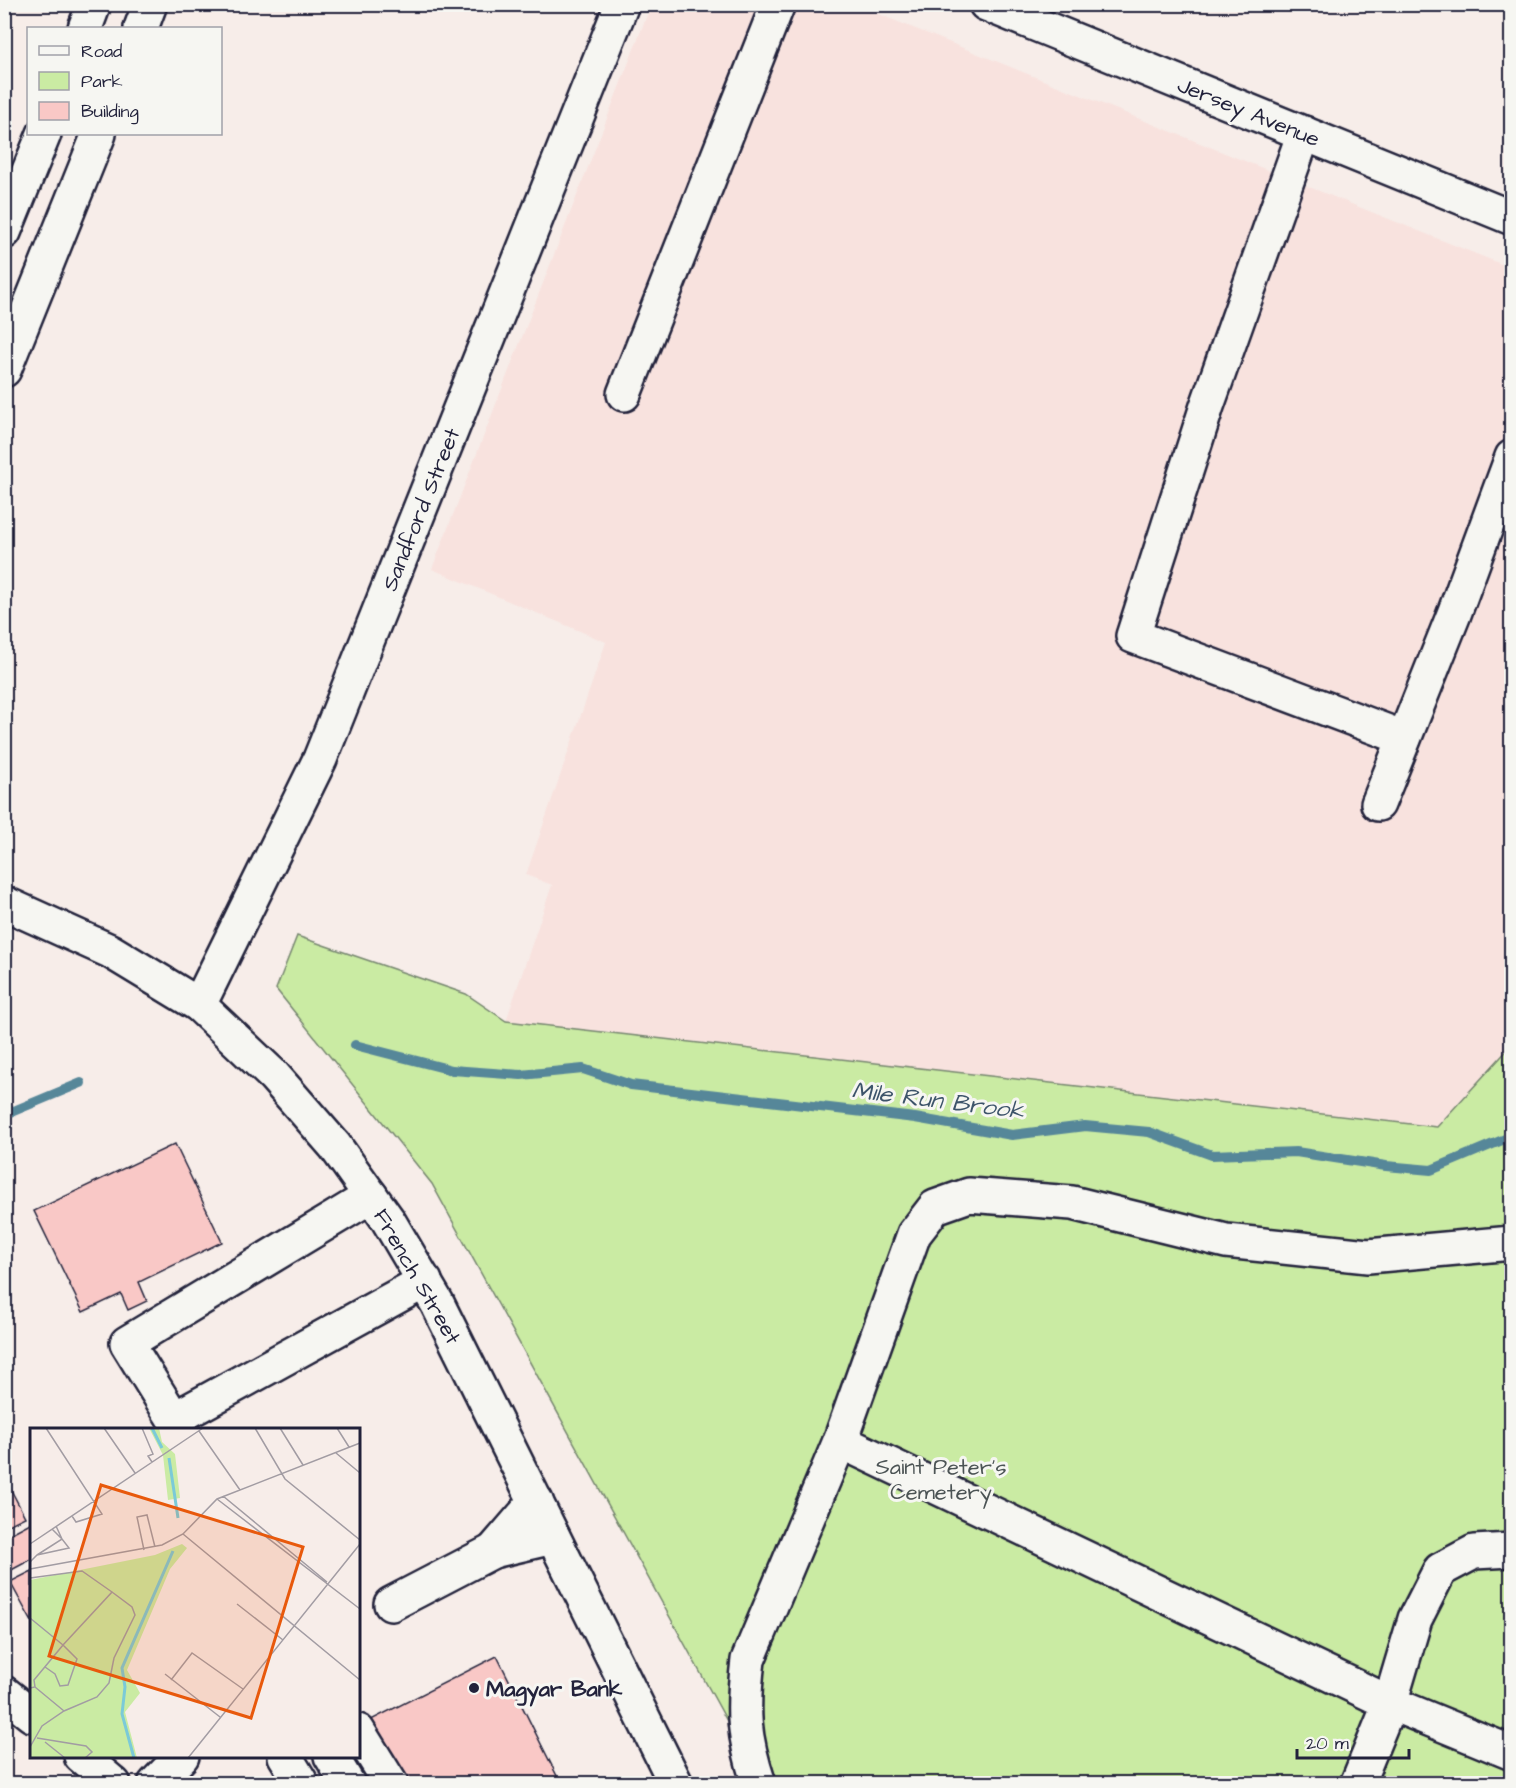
<svg xmlns="http://www.w3.org/2000/svg" width="1516" height="1788" font-family="'Architects Daughter',sans-serif">
  <rect width="100%" height="100%" fill="#f7ede9"/>
  <filter id="ink" filterUnits="userSpaceOnUse"><feTurbulence type="fractalNoise" baseFrequency=".0167" numOctaves="2"/><feDisplacementMap in="SourceGraphic" scale="12" xChannelSelector="R" yChannelSelector="G"/><feConvolveMatrix kernelMatrix="1 2 1 2 8 2 1 2 1" color-interpolation-filters="sRGB"/></filter>
  <g filter="url(#ink)">
    <polygon fill="#f8e2de" points="651,5 856,5 1511,268 1511,1046 1437,1127 506,1021 552,885 526,875 606,642 432,569"/>
    <polygon fill="#caeba3" stroke="#76866f" stroke-width="1.5" points="297,936 466,994 506,1021 1437,1127 1511,1046 1511,1783 761,1783 432,1184 276,989"/>
    <g fill="none" stroke-linecap="round" stroke-linejoin="round">
      <g stroke="#578799" stroke-width="10">
        <polyline points="355,1045 452,1070 521,1075 583,1069 631,1085 915,1118 1012,1135 1085,1126 1149,1132 1212,1155 1296,1152 1386,1166 1431,1170 1512,1136"/>
        <polyline points="4,1115 81,1083"/>
      </g>
    </g>
    <g fill="#f9c8c6" stroke="#22223b" stroke-width="1.5">
      <polygon points="175,1144 222,1242 139,1282 147,1301 128,1310 121,1294 83,1312 34,1211"/>
      <polygon points="10,1488 25,1517 4,1527 4,1490"/>
      <polygon points="32,1522 32,1559 4,1574 4,1537"/>
      <polygon points="32,1571 32,1622 10,1582"/>
      <polygon points="497,1656 561,1784 403,1784 371,1720"/>
    </g>
    <g fill="none" stroke-linecap="round" stroke-linejoin="round">
      <g stroke="#22223b" stroke-width="38">
        <g id="minor">
          <polyline points="986,4 1512,218"/>
          <polyline points="85,28 94,4"/>
          <polyline points="141,28 150,4"/>
          <polyline points="1304,133 1207,406 1133,636 1404,738"/>
          <polyline points="4,232 44,134"/>
          <polyline points="4,370 99,134"/>
          <polyline points="624,394 778,4"/>
          <polyline points="1378,804 1454,614 1512,457"/>
          <polyline points="199,1005 320,759 622,4"/>
          <polyline points="371,1196 127,1343 174,1419 425,1281"/>
          <polyline points="840,1441 914,1234 935,1207 969,1195 1072,1203 1226,1241 1368,1256 1512,1243"/>
          <polyline points="536,1501 493,1551 553,1537"/>
          <polyline points="391,1604 493,1551"/>
          <polyline points="4,1693 32,1715"/>
          <polyline points="358,1731 391,1784"/>
          <polyline points="81,1756 114,1784"/>
          <polyline points="285,1756 302,1784"/>
          <polyline points="331,1756 348,1784"/>
          <polyline points="155,1784 182,1756"/>
          <path d="M759 1784C743 1736 742 1710 748 1660L840 1441 1390 1703 1415 1619 1440 1570 1474 1552 1512 1550"/>
          <polyline points="1357,1784 1390,1703 1512,1753"/>
        </g>
      </g>
      <g stroke="#22223b" stroke-width="38">
        <polyline id="major" points="4,903 110,951 199,1005 274,1076 335,1146 388,1220 437,1303 676,1784"/>
      </g>
      <use href="#minor" stroke="#f6f6f2" stroke-width="33"/>
      <use href="#major" stroke="#f6f6f2" stroke-width="33"/>
    </g>
  </g>
  <circle fill="#22223b" stroke="#f6f6f2" stroke-width="2" cx="474" cy="1688" r="6"/>
  <g text-anchor="middle" stroke-width="6" stroke-linejoin="round" paint-order="stroke">
    <g font-size="22" fill="#22223b" stroke="#f6f6f2">
      <text transform="translate(1249 111) rotate(22)" y="8">Jersey Avenue</text>
      <text transform="translate(420 509) rotate(-68)" y="8">Sandford Street</text>
      <text transform="translate(418 1276) rotate(60)" y="8">French Street</text>
    </g>
    <g font-size="22" fill="#4c5455" stroke="#f6f6f2">
      <text x="941" y="1474">Saint Peter's<tspan x="941" dy="25">Cemetery</tspan></text>
    </g>
    <g font-size="22" font-weight="bold" fill="#22223b" stroke="#f6f6f2" text-anchor="start">
      <text x="486" y="1696">Magyar Bank</text>
    </g>
    <g font-size="24" font-style="italic" fill="#3d546a" stroke="#f6f6f2">
      <text transform="translate(938 1100) rotate(7)" y="8">Mile Run Brook</text>
    </g>
  </g>
  <g transform="translate(30 1428)">
    <rect width="330" height="330" fill="#f7ede9"/>
    <path d="M119 0H129L132 14 145 26 150 70 138 72 133 27ZM152 116 157 120 140 141 97 242 110 265 95 284 107 330H0V152L125 127Z" fill="#caeba3"/>
    <path fill="none" stroke="#7bcad8" stroke-width="3" d="M122 0 132 20M139 30 148 90M104 330 92 286 95 259 92 240 143 123"/>
    <path fill="none" stroke="#a29ca3" stroke-width="1.5" d="M16 0 72 86 46 94 42 88M74 0 105 45M112 0 123 26 118 28 122 34M225 0 255 51 330 112M250 0 273 37M307 0 319 19M169 3 210 62M306 25 330 45M193 68 297 154M187 71 330 181M22 101 32 111 26 98M153 106 330 252M0 116 173 0M114 122 107 89 117 87 125 119M0 134 7 127 39 120 32 111 7 127M0 141 132 117 153 106 187 71 330 15M0 150 52 143 82 164 33 217 47 231 38 257 30 258 25 246 15 239M207 176 253 212M0 190 33 217 4 252 5 259 0 260M135 246 190 289M141 252 162 225 213 261M5 259 34 283M7 310 56 318 62 324 55 330M15 314 35 330M0 319 12 298 34 283 67 269 79 255 84 230 105 187 102 179 82 164M158 330 330 116"/>
    <path fill="#e8590c" fill-opacity="0.15" stroke="#e8590c" stroke-width="3" d="M71 57 273 119 221 290 19 228Z"/>
    <rect width="330" height="330" fill="none" stroke="#22223b" stroke-width="3"/>
  </g>
  <rect width="1516" height="1788" fill="none" stroke="#f6f6f2" stroke-width="24"/>
  <rect x="12" y="12" width="1492" height="1764" fill="none" stroke="#22223b" stroke-width="2" filter="url(#ink)"/>
  <rect x="27" y="27" width="195" height="108" fill="#f6f6f2" stroke="#a1a1a9" stroke-width="1.5"/>
  <rect x="39" y="46" width="30" height="9" fill="#f6f6f2" stroke="#a1a1a9" stroke-width="1.5"/>
  <text x="81" y="57" font-size="18" fill="#22223b">Road</text>
  <rect x="39" y="72" width="30" height="18" fill="#caeba3" stroke="#a1a1a9" stroke-width="1.5"/>
  <text x="81" y="87" font-size="18" fill="#22223b">Park</text>
  <rect x="39" y="102" width="30" height="18" fill="#f9c8c6" stroke="#a1a1a9" stroke-width="1.5"/>
  <text x="81" y="117" font-size="18" fill="#22223b">Building</text>
  <path d="M1297 1749v9h112v-9" fill="none" stroke="#22223b" stroke-width="3"/>
  <text x="1306" y="1749" font-size="18" fill="#22223b" stroke="#f6f6f2" stroke-width="4.5" paint-order="stroke">20 m</text>
</svg>
